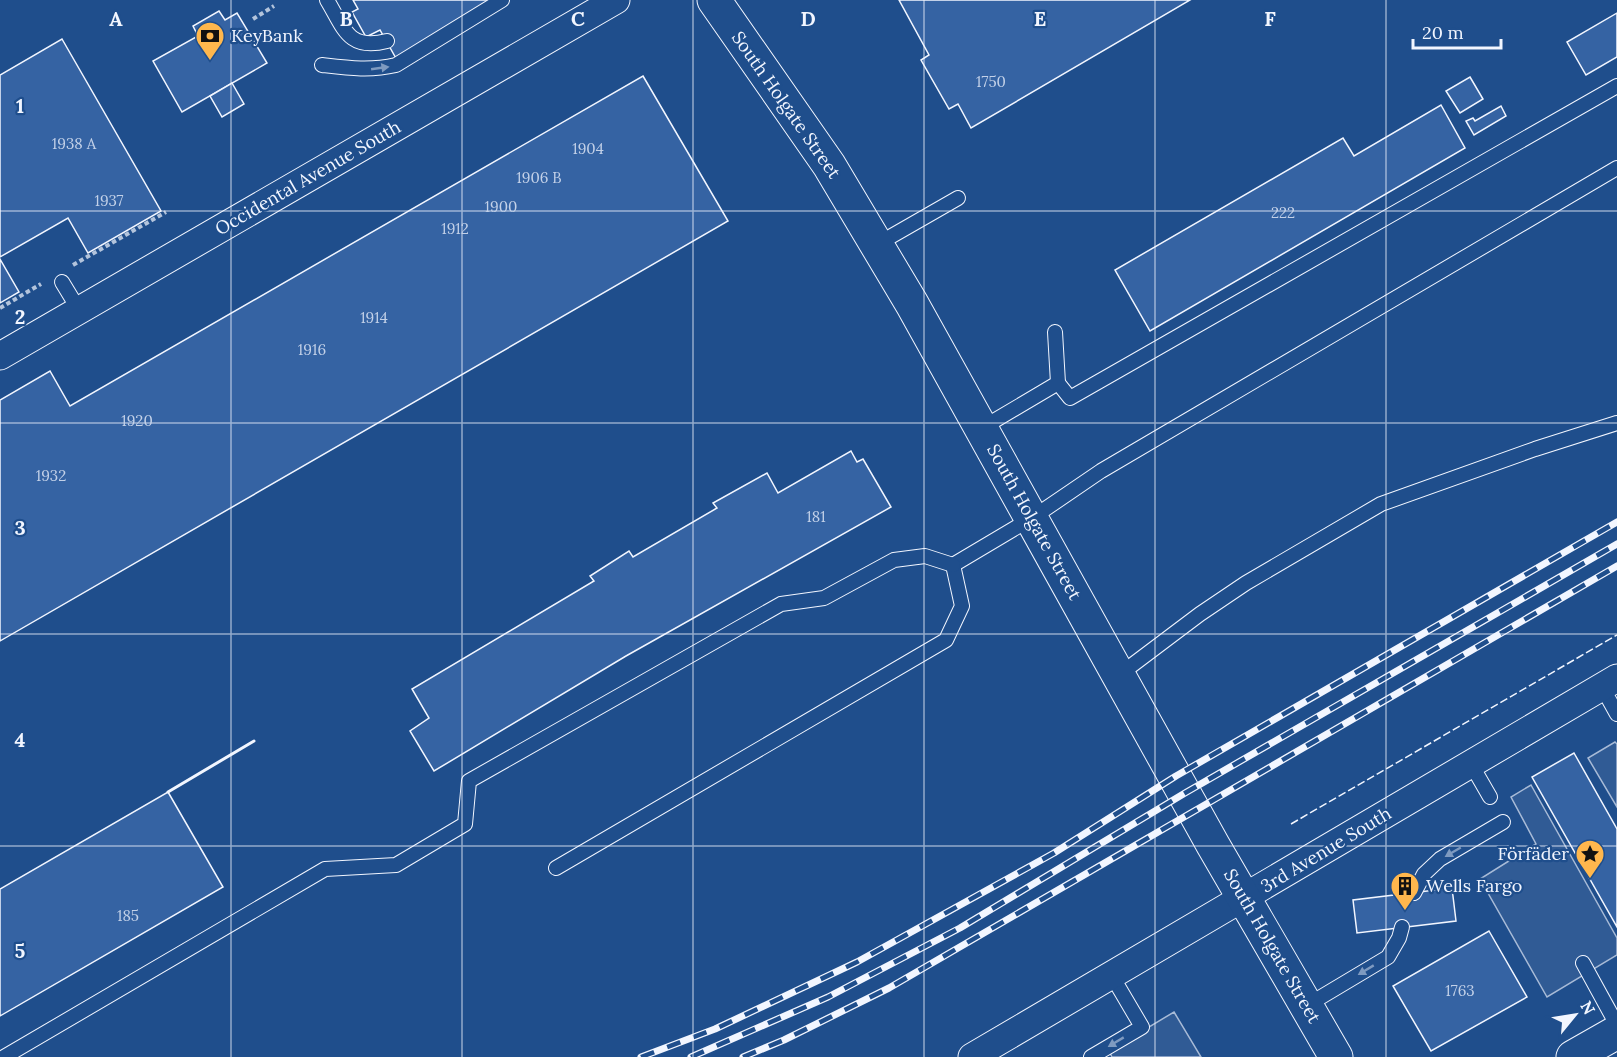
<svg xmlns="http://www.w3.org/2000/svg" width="1617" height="1057" font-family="Lora,serif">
  <rect width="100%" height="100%" fill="#1f4e8c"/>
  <g fill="#305b95" stroke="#a8bbd7" stroke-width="1.5">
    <polygon points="1615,742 1617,744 1617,807 1588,758"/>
    <polygon points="1531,785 1617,938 1617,955 1547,997 1480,879 1536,844 1511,797"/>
    <polygon points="1174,1012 1201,1057 1112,1057 1109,1051"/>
  </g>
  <g fill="#3563a3" stroke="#f2f6ff" stroke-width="1.5">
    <polygon points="353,0 500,0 397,60 380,30 366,37 352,12 358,9"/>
    <polygon points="899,0 1190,0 971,128 958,104 949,109 921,60 929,55"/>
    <polygon points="219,11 225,20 237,13 267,63 182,112 153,61 198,36 193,26"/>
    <polygon points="1617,13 1617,57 1586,75 1567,42"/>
    <polygon points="62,39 161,211 88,253 68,218 0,257 0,75"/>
    <polygon points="643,76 728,221 0,641 0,400 50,371 70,406"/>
    <polygon points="1470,77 1483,99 1460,113 1446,91"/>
    <polygon points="232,83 244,104 222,117 210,96"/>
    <polygon points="1441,105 1465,148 1150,331 1115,270 1343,138 1354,156"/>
    <polygon points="1501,106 1506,116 1474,135 1466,121 1473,118 1475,121"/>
    <polygon points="0,259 19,292 0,303"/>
    <polygon points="851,451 857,462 863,459 891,507 626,656 434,771 410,731 429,718 412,689 594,581 590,576 629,551 633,557 717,508 713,503 767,473 778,493"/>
    <polygon points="1574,753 1617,829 1617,927 1532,777"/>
    <polygon points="168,792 223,887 0,1016 0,889"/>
    <polygon points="1452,888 1456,921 1357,933 1353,900"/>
    <polygon points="1489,931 1527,997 1431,1051 1393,986"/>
  </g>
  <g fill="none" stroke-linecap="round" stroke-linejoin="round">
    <g stroke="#f2f6ff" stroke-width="16">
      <g id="lane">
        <path d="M327 0C344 28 348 51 387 41"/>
        <path d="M322 65C348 68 370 71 396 65L502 0"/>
        <polyline points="876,245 958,198"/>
        <polyline points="62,282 79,310"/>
        <polyline points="1058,383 1070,398 1617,86"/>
        <polyline points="982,428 1058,383 1055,332"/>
        <polyline points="1119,675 1200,614 1246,583 1381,504 1535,449 1617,423"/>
        <polyline points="1602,687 1617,714"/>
        <polyline points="1471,764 1490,797"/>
        <polyline points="556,868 946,640 962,606 953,565 1032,518 1101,471 1617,168"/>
        <polyline points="1414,893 1424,874 1440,859 1503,822"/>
        <polyline points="1583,963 1617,1025"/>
        <polyline points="1306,1006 1388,957 1399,938 1402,927"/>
        <polyline points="4,1057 325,869 396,865 465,824 469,781 781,604 824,598 894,560 925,556 953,565"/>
        <polyline points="1091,1057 1142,1027 1112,976"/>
      </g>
    </g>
    <g stroke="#f2f6ff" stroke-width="29">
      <g id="street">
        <polyline points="0,356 616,0"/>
        <polyline points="972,1057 1617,678"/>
      </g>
    </g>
    <g stroke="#f2f6ff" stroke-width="35">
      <polyline id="secondary" points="714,0 829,165 912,304 1213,845 1336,1057"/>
    </g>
    <g stroke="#f2f6ff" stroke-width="35">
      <polyline id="primary" points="1573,1057 1617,1032"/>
    </g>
    <g stroke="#b3c4dc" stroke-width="4" stroke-dasharray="4.5 3" stroke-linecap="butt">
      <polyline points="253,19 274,6"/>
      <polyline points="73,265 166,212"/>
      <polyline points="0,308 41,284"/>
    </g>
    <use href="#lane" stroke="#1f4e8c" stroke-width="14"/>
    <use href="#street" stroke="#1f4e8c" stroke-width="27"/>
    <use href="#secondary" stroke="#1f4e8c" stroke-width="33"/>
    <use href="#primary" stroke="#1f4e8c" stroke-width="33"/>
    <g stroke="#f2f6ff" stroke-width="7">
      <g id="rail">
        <polyline points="641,1057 715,1029 857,962 1054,853 1176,776 1617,522"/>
        <polyline points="691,1057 828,997 960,928 1185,793 1617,544"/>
        <polyline points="743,1057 784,1040 889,988 1617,566"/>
      </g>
    </g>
    <use href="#rail" stroke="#1f4e8c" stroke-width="4.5" stroke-dasharray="14" stroke-linecap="butt"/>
    <polyline stroke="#f2f6ff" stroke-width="1.5" stroke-dasharray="8 3" stroke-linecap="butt" points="1291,824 1617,635"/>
    <polyline stroke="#f2f6ff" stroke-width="3" points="168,792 254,741"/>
  </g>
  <defs><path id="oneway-solid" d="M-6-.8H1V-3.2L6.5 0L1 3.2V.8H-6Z" transform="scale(1.5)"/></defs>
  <g fill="#7e9ac0">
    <use href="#oneway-solid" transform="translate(380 68) rotate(-8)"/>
    <use href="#oneway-solid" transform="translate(1453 852) rotate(150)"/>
    <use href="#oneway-solid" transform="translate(1366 970) rotate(149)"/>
    <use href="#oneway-solid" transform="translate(1116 1042) rotate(149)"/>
  </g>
  <path fill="none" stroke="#f2f6ff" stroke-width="1.5" stroke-opacity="0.55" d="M231 0V1057M462 0V1057M693 0V1057M924 0V1057M1155 0V1057M1386 0V1057M0 211H1617M0 423H1617M0 634H1617M0 846H1617"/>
  <defs>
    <g id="bank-pin" transform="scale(1.5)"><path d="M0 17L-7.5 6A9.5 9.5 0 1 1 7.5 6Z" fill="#ffb74d" stroke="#1f4e8c"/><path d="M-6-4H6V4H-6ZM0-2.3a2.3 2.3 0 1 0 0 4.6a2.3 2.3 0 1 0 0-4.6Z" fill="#111"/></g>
    <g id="sight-pin" transform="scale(1.5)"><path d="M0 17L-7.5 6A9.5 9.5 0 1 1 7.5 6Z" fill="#ffb74d" stroke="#1f4e8c"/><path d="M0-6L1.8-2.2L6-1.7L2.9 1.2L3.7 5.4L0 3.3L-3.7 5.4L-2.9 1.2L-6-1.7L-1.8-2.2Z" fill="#111"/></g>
    <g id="building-pin" transform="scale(1.5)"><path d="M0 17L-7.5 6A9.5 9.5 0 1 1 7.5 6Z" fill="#ffb74d" stroke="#1f4e8c"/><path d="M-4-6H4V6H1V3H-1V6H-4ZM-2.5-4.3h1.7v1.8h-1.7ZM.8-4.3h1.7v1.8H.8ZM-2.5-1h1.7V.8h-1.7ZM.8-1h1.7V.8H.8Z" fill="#111"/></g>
  </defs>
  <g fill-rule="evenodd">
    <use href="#bank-pin" x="210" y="36"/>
    <use href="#sight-pin" x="1590" y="854"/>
    <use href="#building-pin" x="1405" y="886"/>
  </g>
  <g text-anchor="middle" stroke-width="4.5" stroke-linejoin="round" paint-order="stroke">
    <g font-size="15" fill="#c3d1e8">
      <text x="991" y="87">1750</text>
      <text x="74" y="149">1938 A</text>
      <text x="588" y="154">1904</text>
      <text x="539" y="183">1906 B</text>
      <text x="109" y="206">1937</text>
      <text x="501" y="212">1900</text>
      <text x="1283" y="218">222</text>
      <text x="455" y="234">1912</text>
      <text x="374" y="323">1914</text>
      <text x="312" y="355">1916</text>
      <text x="137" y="426">1920</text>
      <text x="51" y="481">1932</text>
      <text x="816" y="522">181</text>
      <text x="128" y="921">185</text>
      <text x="1460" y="996">1763</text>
    </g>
    <g font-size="18" fill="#f2f6ff" stroke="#1f4e8c" text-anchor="start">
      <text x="231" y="42">KeyBank</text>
      <text x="1569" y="860" text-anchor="end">Förfäder</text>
      <text x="1426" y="892">Wells Fargo</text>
    </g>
    <g font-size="18" fill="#f2f6ff" stroke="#1f4e8c">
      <text transform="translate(786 105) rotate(55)" y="6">South Holgate Street</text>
      <text transform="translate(308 178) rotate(-30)" y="6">Occidental Avenue South</text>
      <text transform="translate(1034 522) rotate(61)" y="6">South Holgate Street</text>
      <text transform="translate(1326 850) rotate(-31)" y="6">3rd Avenue South</text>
      <text transform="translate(1272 946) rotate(60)" y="6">South Holgate Street</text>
    </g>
  </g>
  <g font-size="20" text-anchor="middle" font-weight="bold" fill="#f2f6ff" stroke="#1f4e8c" stroke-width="4.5" stroke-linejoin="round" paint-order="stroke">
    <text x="116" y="26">A</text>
    <text x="346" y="26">B</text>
    <text x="578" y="26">C</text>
    <text x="808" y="26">D</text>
    <text x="1040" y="26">E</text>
    <text x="1270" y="26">F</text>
    <text x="20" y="113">1</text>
    <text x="20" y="324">2</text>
    <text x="20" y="535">3</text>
    <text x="20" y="747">4</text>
    <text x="20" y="958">5</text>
  </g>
  <g transform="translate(1575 1015) rotate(60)" stroke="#1f4e8c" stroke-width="4.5" paint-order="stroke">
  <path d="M0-4.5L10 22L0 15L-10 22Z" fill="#f2f6ff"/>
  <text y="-9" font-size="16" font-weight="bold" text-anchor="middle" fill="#f2f6ff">N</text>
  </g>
  <path d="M1413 39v9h88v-9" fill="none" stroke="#f2f6ff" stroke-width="3"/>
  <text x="1422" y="39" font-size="18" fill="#f2f6ff" stroke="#1f4e8c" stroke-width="4.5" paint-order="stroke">20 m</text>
</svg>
